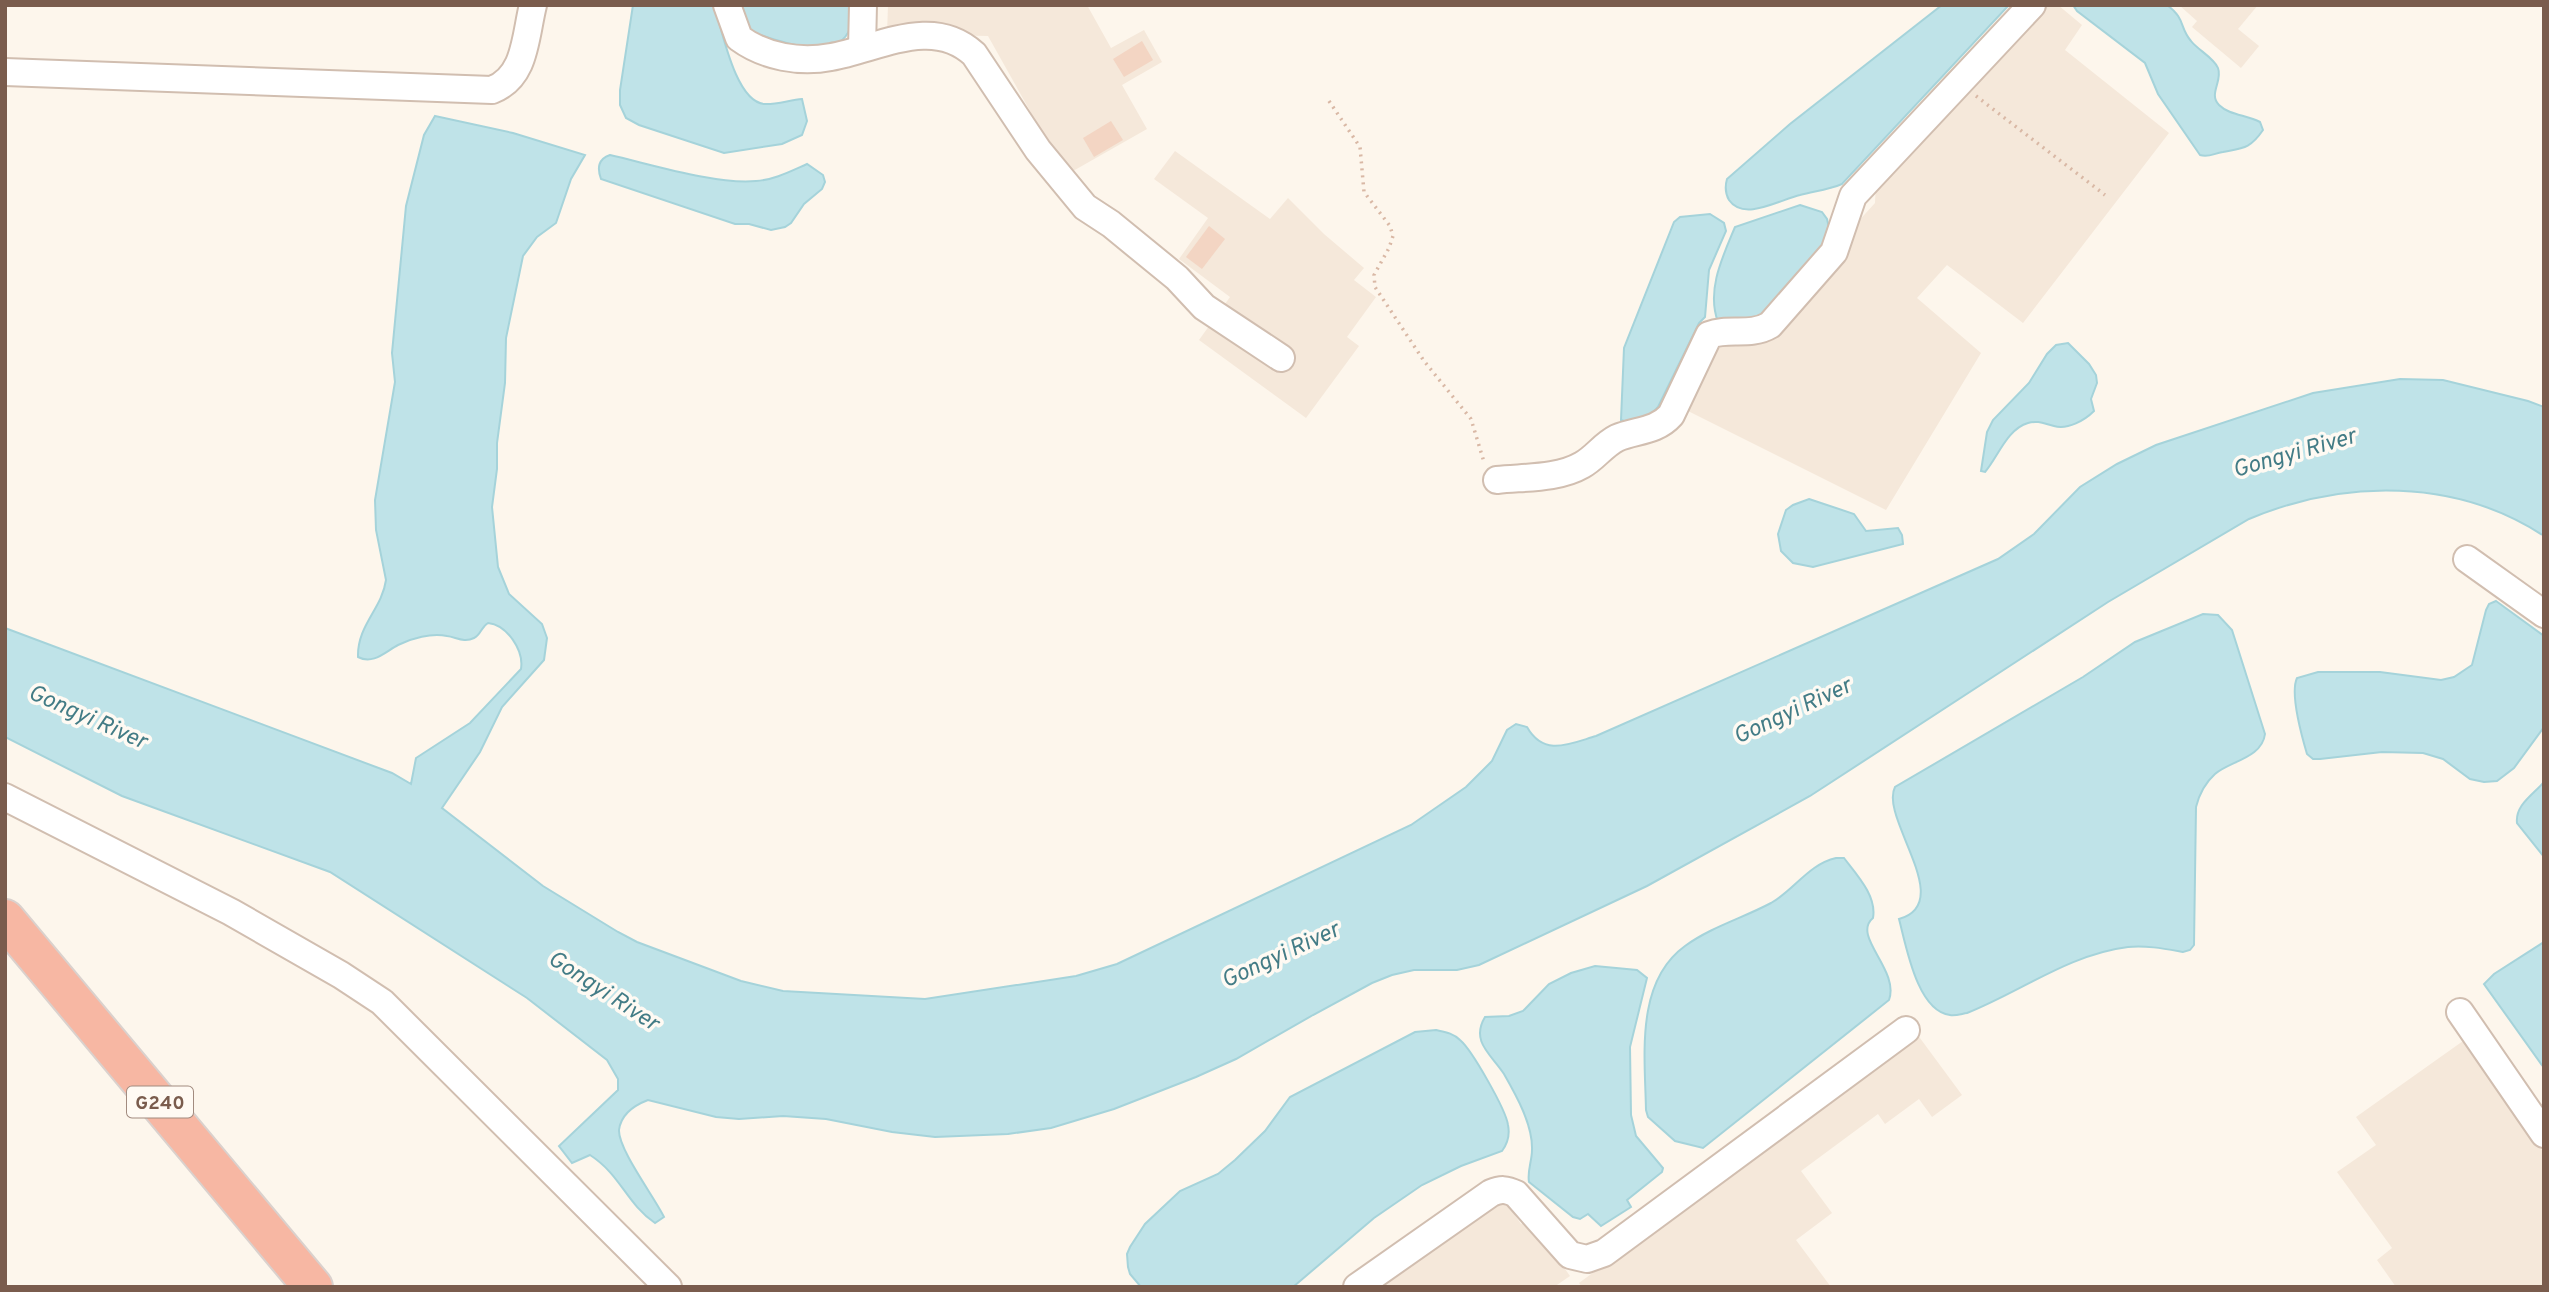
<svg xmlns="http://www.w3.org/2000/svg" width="2549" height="1292" font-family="Overpass,sans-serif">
  <rect width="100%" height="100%" fill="#fdf6ec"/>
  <g fill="#f5e8da">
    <polygon points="888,5 1087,5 1111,48 1144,30 1162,62 1122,85 1147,129 1066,175 988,36 887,34"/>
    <polygon points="2043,5 2058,5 2082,25 2065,50 2169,133 2023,323 1947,265 1917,298 1981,353 1886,510 1682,408 1718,338 1770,332 1855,225 1875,203 1876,181"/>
    <polygon points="2179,5 2258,5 2238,29 2259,46 2241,68 2192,27 2197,21"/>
    <polygon points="1175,151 1270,219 1288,198 1324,234 1364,268 1354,280 1376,297 1347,337 1359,346 1306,418 1199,340 1230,297 1179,259 1208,218 1154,179"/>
    <polygon points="1917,1034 1962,1095 1932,1117 1919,1099 1885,1124 1878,1114 1801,1171 1832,1213 1796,1240 1831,1287 1582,1287 1579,1283"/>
    <polygon points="2463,1041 2544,1153 2544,1287 2396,1287 2377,1260 2392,1248 2337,1172 2376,1145 2356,1117"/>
    <polygon points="1503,1198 1521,1224 1530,1219 1570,1276 1554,1287 1376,1287"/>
  </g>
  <g fill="#bfe3e8" stroke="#a5d3da" stroke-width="2">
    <path d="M633 5H714C722 29 735 101 764 104 775 105 790 100 802 99L807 121 802 135 782 144 724 153 639 125 626 118 620 105V90Z"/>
    <path d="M730 5H850C851 12 852 21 850 28 837 67 768 37 743 29Z"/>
    <path d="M1942 5H2009L1842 184C1828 190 1815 191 1800 195 1781 199 1744 222 1729 200 1725 193 1725 186 1727 179L1790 124Z"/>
    <path d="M2073 5H2167C2186 19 2179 27 2191 41 2198 50 2214 58 2218 68 2223 81 2208 94 2219 105 2229 115 2247 115 2260 122L2263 130C2250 149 2243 148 2223 152 2214 153 2209 158 2200 155L2158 94 2145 63 2077 11Z"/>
    <path d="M435 116 513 133 585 155 571 179 556 223 537 237 523 256 506 338 505 383 497 443V469L492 507 498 567 509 594 542 624 547 638 544 660 502 707 480 752 442 808 543 886 618 932 637 942 741 981 783 991 925 999 1076 976 1117 964 1411 825 1466 787 1492 761 1507 730 1516 724 1527 727C1544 757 1569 744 1596 736L1998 559 2034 534 2080 487 2117 464 2156 445 2313 393 2400 379 2443 380 2528 401 2544 407V536C2456 478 2344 479 2249 519L2108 602 1810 796 1647 886 1479 965 1457 970H1414L1392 975 1372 983 1313 1015 1236 1059 1196 1077 1114 1109 1051 1128 1008 1134 935 1137 892 1132 826 1119 783 1116 739 1119 716 1117 648 1100C635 1105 621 1114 619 1130 618 1149 655 1198 664 1217L655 1223C626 1203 621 1175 590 1155L572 1163 559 1146 618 1090V1079L607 1060 527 998 330 872 122 796 5 737V628L392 773 411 784 416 758 470 723 521 669C524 650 507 625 488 623 481 627 481 635 474 638 464 643 456 637 447 636 431 633 412 638 398 645 385 652 373 665 358 657 357 625 382 609 386 580L376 530 375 500 395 382 392 353 406 206 424 135Z"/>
    <path d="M610 155C650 164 717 185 756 181 774 180 791 171 807 164L823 175 825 182 822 189 804 204 791 223 785 227 771 230 749 224H735L601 179C597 168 598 159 610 155Z"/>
    <path d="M1800 205 1822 212 1827 219 1829 228 1821 253 1757 320 1718 322C1706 290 1723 256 1735 227Z"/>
    <path d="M1710 214 1724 223 1726 231 1709 270 1705 317 1699 323 1658 407C1649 418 1635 426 1621 420L1624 348 1674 222 1680 217Z"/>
    <path d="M2068 343 2089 364 2096 375 2097 383 2091 399 2094 411C2085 420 2068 430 2054 426 2045 424 2038 420 2028 423 2007 429 1998 457 1985 472L1981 471 1987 432 1993 420 2029 383 2047 354 2056 345Z"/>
    <polygon points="1809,499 1854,514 1866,531 1898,528 1902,535 1903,544 1813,567 1793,563 1781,551 1778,534 1786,510 1793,505"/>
    <path d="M2496 601 2544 636V727L2514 768 2497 781 2484 782 2470 779 2443 759 2423 753 2382 752 2320 759H2313L2307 754C2302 737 2290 693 2297 678L2318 672H2380L2441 680 2454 677 2472 665 2486 610 2489 604Z"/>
    <path d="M2203 614 2218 615 2232 630 2265 734C2262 758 2230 761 2215 774 2205 783 2199 795 2196 807L2194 945 2190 950 2183 952C2166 949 2146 945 2128 947 2070 954 2020 992 1967 1013 1961 1014 1955 1016 1950 1015 1917 1011 1906 945 1899 919 1957 903 1879 818 1895 787L2083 677 2135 642Z"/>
    <path d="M2544 782V857L2517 823C2515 805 2533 795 2544 782Z"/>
    <path d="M1836 858H1844C1857 875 1877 896 1873 918 1851 936 1900 970 1889 1000L1703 1148 1675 1141 1648 1117 1646 1110C1645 1056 1635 982 1685 946 1711 927 1743 918 1771 903 1794 890 1809 864 1836 858Z"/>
    <polygon points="2544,942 2544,1068 2484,984 2494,974"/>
    <path d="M1595 966 1637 970 1647 978 1630 1047 1631 1115 1636 1136 1663 1168 1662 1172 1627 1200 1631 1207 1601 1226 1588 1214 1580 1219 1573 1217 1529 1182C1527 1171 1532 1161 1532 1150 1533 1125 1516 1095 1504 1074 1492 1055 1470 1042 1485 1017L1509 1016 1523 1011 1549 984 1571 973Z"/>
    <path d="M1436 1030C1445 1032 1453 1033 1460 1040 1472 1050 1506 1110 1508 1125 1510 1135 1508 1143 1502 1151L1461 1166 1422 1185 1374 1218 1293 1287H1141L1130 1274 1128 1267 1127 1254 1130 1247 1145 1224 1180 1191 1218 1174 1235 1160 1265 1131 1290 1097 1415 1032Z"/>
  </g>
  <g fill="#f3d5c3">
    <polygon points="1142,41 1153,60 1124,77 1113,59"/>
    <polygon points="1111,121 1123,140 1094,157 1083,138"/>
    <polygon points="1209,226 1225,239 1202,269 1186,257"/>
  </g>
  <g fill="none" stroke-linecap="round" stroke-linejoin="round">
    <g stroke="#d1beb0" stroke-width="30">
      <g id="minor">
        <path d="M727 5 739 38C765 57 800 63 831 57 878 49 932 15 974 54L1038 150 1085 207 1111 224 1177 278 1204 307 1281 358"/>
        <polyline points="862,48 863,5"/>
        <path d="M5 72 492 90C526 77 525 37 533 5"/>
        <path d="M1497 480C1524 477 1558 479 1582 465 1595 458 1603 445 1617 438 1635 430 1656 432 1671 415L1709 335C1729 327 1750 337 1770 325L1834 252 1853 196 2032 5"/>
        <polyline points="2467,559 2544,614"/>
        <polyline points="5,797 231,912 341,975 382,1002 668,1287"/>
        <polyline points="2460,1012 2544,1134"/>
        <path d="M1357 1287 1491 1193C1501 1189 1506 1189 1516 1194L1570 1255 1587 1259 1604 1253 1906 1030"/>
      </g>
    </g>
    <g stroke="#dad1cd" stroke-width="42">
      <polyline id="highway" points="5,919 313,1287"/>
    </g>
    <g stroke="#d9b8a5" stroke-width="3.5" stroke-dasharray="2 5" stroke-linecap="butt">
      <polyline points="1976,96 2105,195"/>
      <polyline points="1329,101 1360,147 1364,192 1390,226 1393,236 1389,248 1374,275 1375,287 1424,361 1471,419 1484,462"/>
    </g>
    <use href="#minor" stroke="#fff" stroke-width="26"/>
    <use href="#highway" stroke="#f7b7a3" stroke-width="38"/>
  </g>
  <g text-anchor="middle" stroke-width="7" stroke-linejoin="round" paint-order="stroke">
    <rect fill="#fffaf3" stroke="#a28b7f" stroke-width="2" x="127" y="1086.5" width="66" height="31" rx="5"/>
    <g font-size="19" font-weight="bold" fill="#7a5c4d">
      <text x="160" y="1109">G240</text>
    </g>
    <g font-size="23" font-style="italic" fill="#437c86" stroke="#fffaf3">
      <text transform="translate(2294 452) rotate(-16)" y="8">Gongyi River</text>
      <text transform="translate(1792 710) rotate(-25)" y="8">Gongyi River</text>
      <text transform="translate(88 716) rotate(24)" y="8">Gongyi River</text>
      <text transform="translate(1280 954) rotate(-25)" y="8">Gongyi River</text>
      <text transform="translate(604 990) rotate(33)" y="8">Gongyi River</text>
    </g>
  </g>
  <rect width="2549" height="1292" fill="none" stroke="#7a5c4d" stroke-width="14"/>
</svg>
